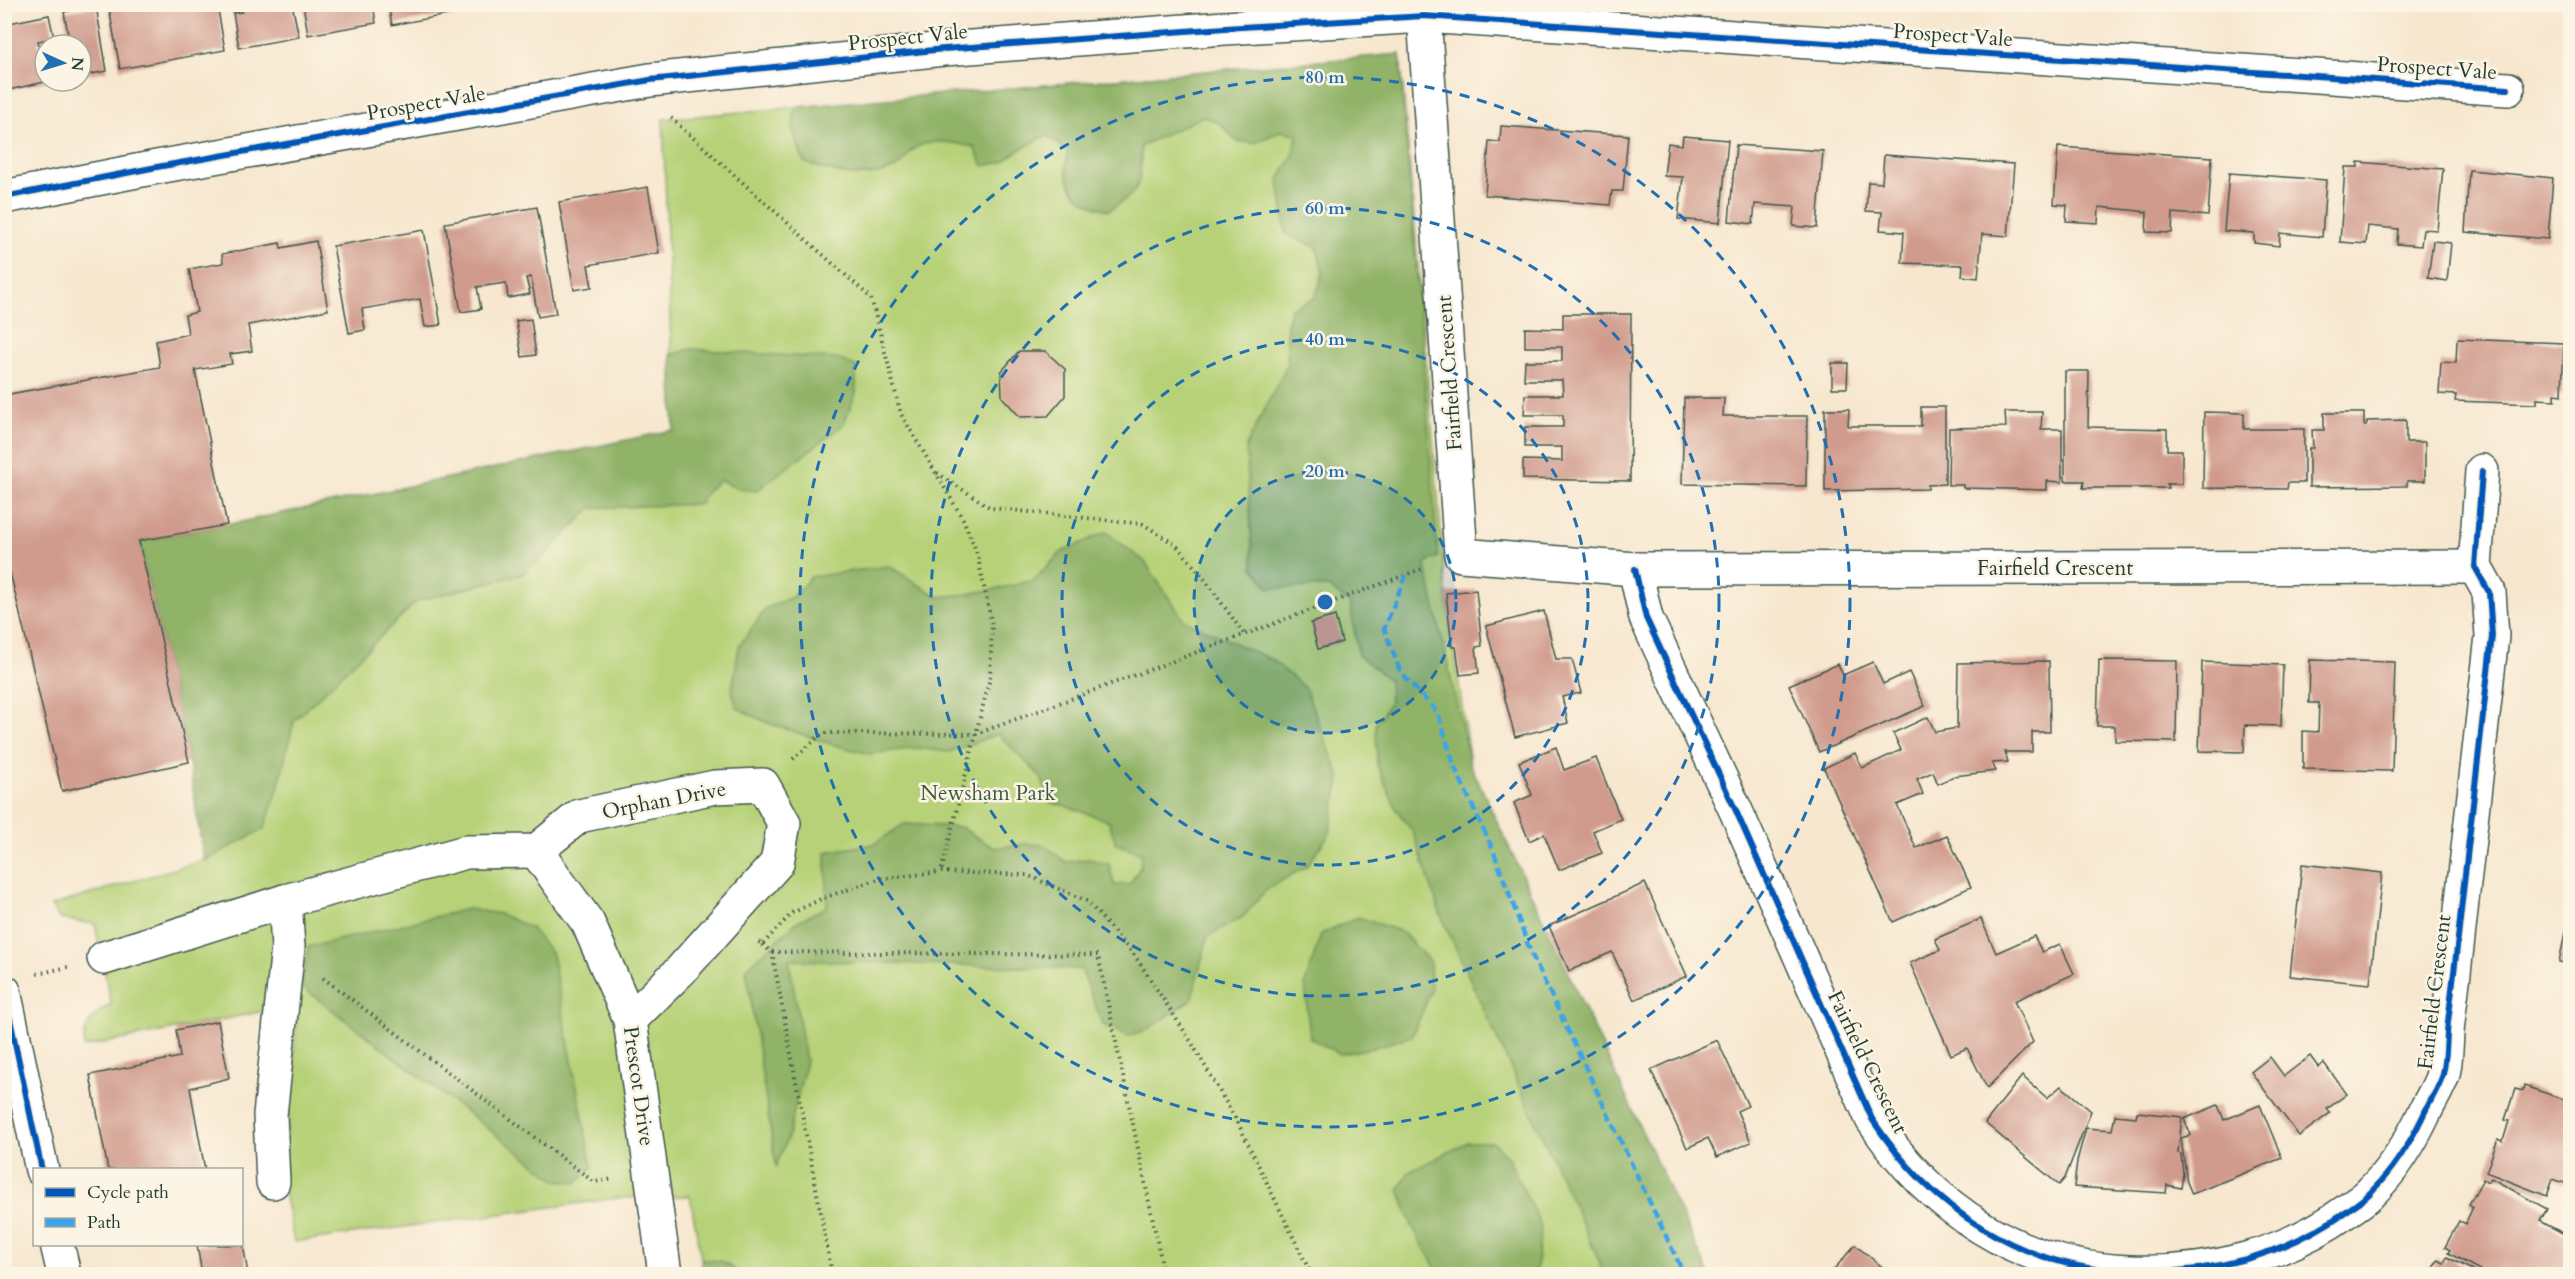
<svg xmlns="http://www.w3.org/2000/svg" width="2575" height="1279" font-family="Cardo,serif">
  <rect width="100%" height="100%" fill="#fcf5e5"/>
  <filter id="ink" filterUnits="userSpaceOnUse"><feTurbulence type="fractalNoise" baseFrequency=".0167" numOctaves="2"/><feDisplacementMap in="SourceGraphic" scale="12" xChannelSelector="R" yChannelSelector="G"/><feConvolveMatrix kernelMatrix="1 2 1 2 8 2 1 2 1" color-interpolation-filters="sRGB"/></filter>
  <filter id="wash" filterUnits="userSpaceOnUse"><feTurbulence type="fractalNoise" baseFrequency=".008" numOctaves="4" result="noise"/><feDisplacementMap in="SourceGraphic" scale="24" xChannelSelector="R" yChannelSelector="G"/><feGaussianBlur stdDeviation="1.35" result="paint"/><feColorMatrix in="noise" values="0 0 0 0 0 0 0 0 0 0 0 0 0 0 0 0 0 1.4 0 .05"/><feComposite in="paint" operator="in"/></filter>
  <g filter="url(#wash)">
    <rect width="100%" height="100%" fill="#f7e7cf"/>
    <path fill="#b6d177" stroke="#6a8756" stroke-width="1.5" d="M1400 54 1446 593 1470 764 1709 1274H704L690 1196 618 1198 294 1242 282 1182 297 1020 270 1010 84 1047C82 1026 93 1015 111 1004L95 924 60 919 51 906 204 860 189 762 139 541 227 525 674 430 663 119Z"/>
    <g fill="#90b368" stroke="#58784e" stroke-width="1.5">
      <path d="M1400 54 1438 557 1425 563 1470 764 1709 1274H1601L1600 1263 1441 916 1413 832 1397 810 1377 765 1376 723 1390 703 1389 680 1358 655 1350 604 1328 587 1269 588 1253 567 1246 446 1287 365V327L1290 309 1315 298 1323 273 1317 247 1286 234 1279 180 1294 153 1297 134 1280 131 1255 143 1236 141 1221 124 1203 116 1141 146C1140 185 1144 189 1109 210 1077 204 1061 184 1068 152L1047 135 1019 150 1003 162 983 166 974 147C954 143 934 137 915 148 907 153 903 165 895 168 867 182 831 173 804 162L793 131 795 107Z"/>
      <polygon points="691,349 837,359 856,366 856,393 843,425 756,491 738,489 720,480 707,491 700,504 591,508 548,552 522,574 417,601 294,721 277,792 264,829 204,861 189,762 139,541 227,525 674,430 671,355"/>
      <path d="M1106 532 1144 561 1184 620 1272 660 1305 688 1340 777 1330 833 1307 866 1267 889 1243 917 1208 936 1191 1000 1148 1029 1129 1036 1103 1025 1081 969 789 960 806 1061 788 1137 776 1166 746 969 798 921 827 907 826 852 874 844 904 824 961 827 994 848 1024 844 1044 845 1066 862 1089 859 1109 864 1114 885 1130 884 1140 867 1142 853 1116 844 1109 821C1089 815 1070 806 1049 802L1041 777 998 734 949 752 916 748 870 754 831 744 768 723 737 708 732 690 739 646 766 608 792 597 811 577 889 566 938 597 967 594 1012 586 1034 580 1062 552Z"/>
      <polygon points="468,909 500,914 531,928 552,954 592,1168 577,1182 556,1180 302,987 308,947"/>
      <polygon points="1358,917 1402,932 1430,962 1431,991 1412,1036 1372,1048 1340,1054 1310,1038 1305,984 1321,934"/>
      <polygon points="1468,1142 1493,1142 1508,1158 1541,1226 1536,1274 1439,1274 1412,1226 1399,1189 1409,1172"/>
      <polygon points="701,1259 721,1261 742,1274 704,1274"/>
    </g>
    <g id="blocks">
      <g fill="#d09b8d">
        <polygon points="128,4 217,4 225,50 120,69 109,8"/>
        <polygon points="240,4 292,4 299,37 239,48 233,13 242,12"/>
        <polygon points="303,4 373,4 376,23 308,35"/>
        <polygon points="388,4 452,4 453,14 392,25"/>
        <polygon points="96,6 107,71 81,76 81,45 70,45 64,12"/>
        <polygon points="49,15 54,38 38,41 45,82 4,91 4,24"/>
        <polygon points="1501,126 1628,135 1623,191 1612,191 1610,205 1485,195 1489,141 1500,142"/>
        <polygon points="1683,136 1728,140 1720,223 1678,219 1683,177 1664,176 1668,143 1682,145"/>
        <polygon points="1736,145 1823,151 1817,228 1793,226 1795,207 1755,204 1753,224 1729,221"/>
        <polygon points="2058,147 2212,157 2208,216 2173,213 2172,233 2146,232 2147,212 2130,210 2099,207 2098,223 2066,221 2067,205 2054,204"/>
        <polygon points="1884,155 2014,164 2008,236 1982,234 1978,278 1962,276 1963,265 1902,263 1904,232 1880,230 1882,212 1866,211 1868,182 1882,183"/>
        <polygon points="2358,162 2443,169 2437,230 2423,229 2421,246 2397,244 2398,229 2368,226 2366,244 2340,242 2345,167 2358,167"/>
        <polygon points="2469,170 2553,178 2548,239 2465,232"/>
        <polygon points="2229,173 2326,180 2322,237 2280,233 2279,246 2254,243 2254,233 2224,231"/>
        <polygon points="648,187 659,253 588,265 592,287 574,290 559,202"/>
        <polygon points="537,207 556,314 538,317 531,277 526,278 530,294 508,298 506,283 477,287 481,309 461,312 445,223"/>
        <polygon points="424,230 441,325 425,327 420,299 362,309 365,330 349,333 333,246"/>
        <polygon points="316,241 328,310 248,325 252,351 230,354 232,364 195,370 227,525 139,541 189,762 62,791 9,568 4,569 4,395 160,367 156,341 188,334 185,315 197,312 189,269 223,263 222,254 280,243 281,248"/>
        <polygon points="2433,241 2451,243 2447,281 2428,278"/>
        <polygon points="1563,314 1631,314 1630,481 1523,479 1523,460 1562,461 1562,447 1525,447 1525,427 1563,427 1563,415 1524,415 1525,395 1563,395 1562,380 1524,380 1525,361 1562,361 1562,347 1525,347 1525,328 1563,329"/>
        <polygon points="531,319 536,355 522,357 516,321"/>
        <polygon points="2457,339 2564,343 2562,395 2555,394 2555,400 2537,399 2537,404 2455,401 2456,395 2439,394 2441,362 2456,363"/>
        <polygon points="1019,351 1045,351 1065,369 1065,396 1048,416 1020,417 1002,397 1001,372"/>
        <polygon points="1832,363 1848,363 1847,388 1832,388"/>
        <polygon points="2065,371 2089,371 2088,427 2167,429 2167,450 2182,450 2182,484 2167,484 2168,488 2083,488 2084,481 2065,481"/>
        <polygon points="1684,398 1724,398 1723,416 1807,416 1806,486 1682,484"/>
        <polygon points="1921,407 1945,407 1945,484 1928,485 1928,489 1825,491 1825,409 1849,409 1848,426 1921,426"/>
        <polygon points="2005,412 2042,412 2041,429 2062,429 2062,482 2047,481 2047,490 1963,488 1963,485 1948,485 1949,428 2006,427"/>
        <polygon points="2204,412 2244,413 2244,429 2304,429 2304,483 2288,483 2287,489 2203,488"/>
        <polygon points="2324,413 2364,413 2364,425 2367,425 2367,421 2406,420 2406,442 2425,442 2425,481 2407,481 2407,486 2309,487 2309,448 2313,448 2312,430 2324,430"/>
        <polygon points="1476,590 1482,646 1476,647 1479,673 1460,675 1456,647 1452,647 1446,593"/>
        <polygon points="1544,611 1556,659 1572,659 1581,693 1562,697 1568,723 1515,737 1486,626"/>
        <polygon points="1335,616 1342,642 1318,649 1311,623"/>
        <polygon points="2099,660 2177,661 2176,742 2115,741 2115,726 2097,726"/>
        <polygon points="2310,660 2395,662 2392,771 2303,769 2303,731 2318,732 2319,703 2309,703"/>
        <polygon points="2049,661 2050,732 2032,732 2032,752 2005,752 2008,762 1992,763 1996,771 1954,776 1938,784 1933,772 1917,779 1923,794 1897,805 1916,848 1947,835 1971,887 1893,922 1824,768 1855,753 1862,768 1901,750 1893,733 1928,717 1935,732 1957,728 1958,663"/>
        <polygon points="1873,662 1883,684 1909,672 1925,706 1819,752 1789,685 1838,664 1843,675"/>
        <polygon points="2202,662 2283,665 2281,726 2245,725 2244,752 2199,751"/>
        <polygon points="1556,747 1564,770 1596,758 1621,819 1593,831 1602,853 1559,870 1544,834 1529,841 1514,803 1532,795 1519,762"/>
        <polygon points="2302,864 2382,873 2370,984 2290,976"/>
        <polygon points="1645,883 1687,976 1634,1000 1612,952 1569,971 1549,926"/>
        <polygon points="2569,912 2570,912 2570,965 2559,963"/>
        <polygon points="1981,919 1996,953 2034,936 2042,952 2060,944 2074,974 2014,1001 2033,1042 1987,1088 1967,1048 1951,1055 1910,963 1940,950 1935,939"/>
        <polygon points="218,1021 229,1078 190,1088 205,1170 108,1170 90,1075 180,1057 176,1030"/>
        <polygon points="1717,1040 1748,1106 1737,1111 1751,1142 1717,1157 1708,1138 1687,1148 1651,1070"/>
        <polygon points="2310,1056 2318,1067 2324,1063 2347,1094 2327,1109 2330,1113 2299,1136 2251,1072 2270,1057 2284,1076"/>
        <polygon points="2022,1076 2047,1098 2061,1086 2091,1111 2065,1178 2059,1185 1985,1123"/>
        <polygon points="2524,1086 2570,1101 2570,1185 2553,1179 2547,1196 2486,1172 2498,1139 2503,1141 2509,1121 2505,1120 2515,1089 2523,1091"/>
        <polygon points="2218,1105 2224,1120 2260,1105 2282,1158 2192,1194 2187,1182 2181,1138 2191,1135 2184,1119"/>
        <polygon points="2137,1112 2182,1117 2178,1153 2181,1154 2183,1174 2181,1188 2167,1185 2166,1193 2074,1187 2077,1161 2086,1128 2112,1130 2115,1115 2136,1117"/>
        <polygon points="2491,1178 2547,1209 2540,1221 2570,1237 2570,1270 2568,1274 2519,1274 2513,1271 2511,1274 2487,1274 2448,1253 2450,1250 2445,1247 2459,1221 2465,1224 2473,1207 2469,1204 2483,1179 2488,1182"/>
        <polygon points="242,1238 248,1274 202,1274 197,1245 242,1245"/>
        <polygon points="1855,1245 1891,1274 1830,1274"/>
        <polygon points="2447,1257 2480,1274 2429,1274 2438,1260 2444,1263"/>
      </g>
    </g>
  </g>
  <g filter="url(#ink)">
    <use href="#blocks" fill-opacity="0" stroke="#3f564b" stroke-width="1.5"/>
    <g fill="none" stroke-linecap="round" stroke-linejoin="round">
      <g stroke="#3f564b" stroke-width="36">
        <g id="minor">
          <polyline points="1424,16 1461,555 1635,569 2475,567"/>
          <polyline points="4,197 157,167 650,80 944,49 1225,28 1424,16 2508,89"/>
          <path d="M1635 569 1646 618 1736 811 1872 1119C1930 1208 2021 1269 2130 1272 2208 1275 2285 1256 2348 1210 2356 1204 2365 1199 2371 1192 2393 1170 2410 1143 2423 1116 2429 1102 2439 1088 2443 1074 2447 1057 2446 1038 2448 1022 2453 981 2458 941 2462 901 2472 813 2482 724 2492 636L2489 592 2475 567 2482 471"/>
          <polyline points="536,851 588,923 630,1020 665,1274"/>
          <polyline points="104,958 285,901 466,852 536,851 579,816 715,787 763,785 784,823 777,863 680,971 630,1020"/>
          <polyline points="273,1182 270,1115 288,947 285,901"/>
        </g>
      </g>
      <g stroke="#3f564b" stroke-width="36">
        <g id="major">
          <polyline points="4,991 42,1170"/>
          <polyline points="57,1244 64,1274"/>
        </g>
      </g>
      <g stroke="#3f564b" stroke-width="4" stroke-dasharray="1.5 4.5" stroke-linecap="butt">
        <polyline points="671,118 871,298 901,414 963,519 977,553 992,625 990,678 941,872"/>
        <polyline points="937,473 991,508 1143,524 1176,545 1203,577 1244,634"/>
        <polyline points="793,759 823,733 976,734 1424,568"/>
        <polyline points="759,942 762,945 792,913 823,898 879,879 941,872 1027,875 1087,901 1135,956 1190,1040 1238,1123 1311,1274"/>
        <polyline points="762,945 772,952 832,1274"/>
        <polyline points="772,952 1098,955 1164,1274"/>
        <polyline points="37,974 68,967"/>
        <polyline points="323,978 594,1182 614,1179"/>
      </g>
      <use href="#minor" stroke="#fff" stroke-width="33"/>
      <use href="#major" stroke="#fff" stroke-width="33"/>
      <polyline stroke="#3da4eb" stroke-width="4.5" stroke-dasharray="9 4.5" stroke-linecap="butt" points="1406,575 1384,629 1401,673 1438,713 1455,768 1493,850 1531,953 1684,1274"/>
      <g stroke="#fcf5e5" stroke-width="10">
        <g id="cycleway">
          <polyline points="4,197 157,167 650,80 944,49 1225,28 1424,16 2508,89"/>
          <path d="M1635 569 1646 618 1736 811 1872 1119C1930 1208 2021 1269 2130 1272 2208 1275 2285 1256 2348 1210 2356 1204 2365 1199 2371 1192 2393 1170 2410 1143 2423 1116 2429 1102 2439 1088 2443 1074 2447 1057 2446 1038 2448 1022 2453 981 2458 941 2462 901 2472 813 2482 724 2492 636L2489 592 2475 567 2482 471"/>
          <polyline points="4,991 42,1170"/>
        </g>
      </g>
      <use href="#cycleway" stroke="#0057b8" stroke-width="6"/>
    </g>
  </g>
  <circle cx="1325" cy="602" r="131" fill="#1f6fb2" fill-opacity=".12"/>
  <g fill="none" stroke="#1f6fb2" stroke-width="3" stroke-dasharray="10 8">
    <circle cx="1325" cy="602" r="131"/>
    <circle cx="1325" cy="602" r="263"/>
    <circle cx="1325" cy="602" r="394"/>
    <circle cx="1325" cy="602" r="525"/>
  </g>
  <g text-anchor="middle" stroke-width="5" stroke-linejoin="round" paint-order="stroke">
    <g font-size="21" fill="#1f3d34" stroke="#fcf5e5">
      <text transform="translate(1953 35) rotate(4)" y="7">Prospect Vale</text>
      <text transform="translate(908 37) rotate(-6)" y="7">Prospect Vale</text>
      <text transform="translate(2437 68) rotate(4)" y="7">Prospect Vale</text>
      <text transform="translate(426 103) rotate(-10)" y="7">Prospect Vale</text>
      <text transform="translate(1449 373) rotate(-94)" y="7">Fairfield Crescent</text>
      <text x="2055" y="575">Fairfield Crescent</text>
      <text transform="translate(664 800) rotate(-11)" y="7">Orphan Drive</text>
      <text transform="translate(2434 992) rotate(-83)" y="7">Fairfield Crescent</text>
      <text transform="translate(1868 1062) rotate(64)" y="7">Fairfield Crescent</text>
      <text transform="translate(639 1086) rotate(82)" y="7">Prescot Drive</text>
    </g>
    <g font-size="21" fill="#3d5b41" stroke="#fcf5e5">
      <text x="988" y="800">Newsham Park</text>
    </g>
  </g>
  <circle cx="1325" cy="602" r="9" fill="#1f6fb2" stroke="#fcf5e5" stroke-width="3"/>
  <g font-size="18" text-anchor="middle" font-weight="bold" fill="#1f6fb2" stroke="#fcf5e5" stroke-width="5" stroke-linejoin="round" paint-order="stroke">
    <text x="1325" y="83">80 m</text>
    <text x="1325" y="214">60 m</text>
    <text x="1325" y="345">40 m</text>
    <text x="1325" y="477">20 m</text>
  </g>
  <rect width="2575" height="1279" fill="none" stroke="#fcf5e5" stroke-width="24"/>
  <rect x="33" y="1168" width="210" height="78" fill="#fcf5e5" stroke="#a4ab9e" stroke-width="1.5"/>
  <rect x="45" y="1188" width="30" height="9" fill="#0057b8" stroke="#a4ab9e" stroke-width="1.5"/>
  <text x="87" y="1198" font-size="18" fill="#1f3d34">Cycle path</text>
  <rect x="45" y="1218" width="30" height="9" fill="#3da4eb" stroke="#a4ab9e" stroke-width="1.5"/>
  <text x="87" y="1228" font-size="18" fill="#1f3d34">Path</text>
  <g transform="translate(63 63) rotate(94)"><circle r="28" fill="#fcf5e5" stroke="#a4ab9e" stroke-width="1.5"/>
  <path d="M0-4.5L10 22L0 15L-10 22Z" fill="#1f6fb2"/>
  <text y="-9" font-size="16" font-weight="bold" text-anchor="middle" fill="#1f3d34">N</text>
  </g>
</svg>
